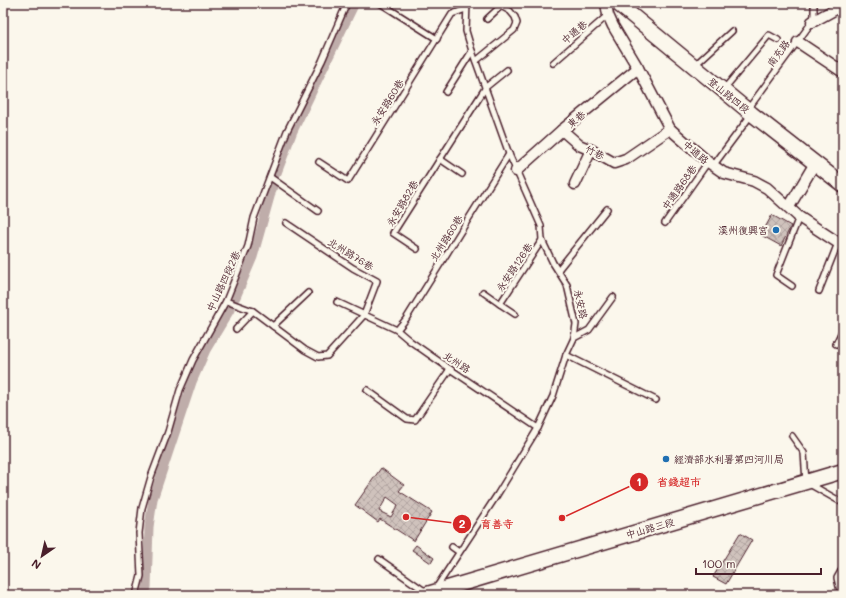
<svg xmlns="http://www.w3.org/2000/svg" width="846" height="598" font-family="Mali,'LXGW WenKai TC',sans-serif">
  <defs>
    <pattern id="building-cross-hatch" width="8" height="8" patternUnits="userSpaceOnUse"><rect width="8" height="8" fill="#cfc2bc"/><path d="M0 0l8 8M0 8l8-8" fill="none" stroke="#b3a6a2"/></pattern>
  </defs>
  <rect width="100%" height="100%" fill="#fbf7ec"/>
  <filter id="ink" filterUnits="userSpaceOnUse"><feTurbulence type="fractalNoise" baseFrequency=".025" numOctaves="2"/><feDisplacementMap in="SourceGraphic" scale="8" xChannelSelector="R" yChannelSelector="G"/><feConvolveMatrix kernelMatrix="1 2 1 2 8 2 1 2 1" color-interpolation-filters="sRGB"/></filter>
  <g filter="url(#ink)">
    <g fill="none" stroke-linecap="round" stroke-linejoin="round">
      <g stroke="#bfadaa" stroke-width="9">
        <polyline points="277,173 293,131 355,3"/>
        <polyline points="236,297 253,257 273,186"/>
        <polyline points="145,595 147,587 149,527 153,499 192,382 206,350 230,310"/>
      </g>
    </g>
    <g fill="url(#building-cross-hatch)" stroke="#4a1f2b" fill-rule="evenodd">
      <polygon points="772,215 791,226 781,246 761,235"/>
      <path d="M381 468 404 485 399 491 432 512 414 541 380 519 378 522 355 505ZM387 497 398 505 391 517 379 511Z"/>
      <polygon points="740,533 752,540 726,584 713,577"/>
      <polygon points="416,545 434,558 431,563 412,550"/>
    </g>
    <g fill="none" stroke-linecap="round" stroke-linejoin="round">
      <g stroke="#4a1f2b" stroke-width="8">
        <g id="lane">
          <polyline points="380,3 437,39"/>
          <polyline points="476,61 514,30 517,23 515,17 510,11 501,6 487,19"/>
          <polyline points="553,63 608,15"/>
          <polyline points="694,66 732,31"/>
          <polyline points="724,89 769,35 778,40"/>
          <polyline points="446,92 472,51"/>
          <polyline points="748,109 812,22 814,15 814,3"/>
          <polyline points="440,159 462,174"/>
          <polyline points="319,162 348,181 452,14 466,9"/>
          <polyline points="713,166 751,115"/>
          <polyline points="270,177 318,211"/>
          <polyline points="665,223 708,162"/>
          <polyline points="417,249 393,233 486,87 507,70"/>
          <polyline points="558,270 607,209"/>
          <polyline points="792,286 776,275 799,217"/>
          <polyline points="819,291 838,243"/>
          <polyline points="483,292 500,304 542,240"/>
          <polyline points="226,301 253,311 305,350 318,357 327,356 364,315 377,281 353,268 286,223"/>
          <polyline points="337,302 397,330 410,341 450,369 538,428"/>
          <polyline points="500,304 515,314"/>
          <polyline points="273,326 308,293"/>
          <polyline points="236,329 253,311"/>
          <polyline points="397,330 406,319 509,154"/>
          <polyline points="574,338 589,330 613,297"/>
          <polyline points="836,344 843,329"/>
          <polyline points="566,355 656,400"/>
          <polyline points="367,390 407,419 415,420 450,369"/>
          <polyline points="792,436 804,453 806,482 843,503"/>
          <polyline points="452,547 459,552"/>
          <polyline points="379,559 426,592"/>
          <polyline points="436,588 497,495 538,428 553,396 566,355 574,338 576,324 567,285 553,263 542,240 541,226 509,154 472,51 466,31 467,3"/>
          <polyline points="136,595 141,576 139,533 142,508 151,477 168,432 180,390 193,360 226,301 248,246 254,218 287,131 322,61 347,3"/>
          <polyline points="841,595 837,578 841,571 843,570"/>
        </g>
      </g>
      <g stroke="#4a1f2b" stroke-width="13">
        <g id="street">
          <polyline points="606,3 608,15 613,26 638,68 670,129 708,162 724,173 754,181 767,188 799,217 843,246"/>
          <polyline points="812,22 843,5"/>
          <polyline points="798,42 843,72"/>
          <polyline points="562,130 579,145 591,150 614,163 626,159 670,129"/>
          <polyline points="516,171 562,130 638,68"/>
          <polyline points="575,184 591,150"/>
          <polyline points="789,207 815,163"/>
        </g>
      </g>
      <g stroke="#4a1f2b" stroke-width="17">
        <g id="secondary">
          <polyline points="617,3 752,114 843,185"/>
          <polyline points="424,595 843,471"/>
        </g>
      </g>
      <use href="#lane" stroke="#fbf7ec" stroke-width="5"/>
      <use href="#street" stroke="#fbf7ec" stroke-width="10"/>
      <use href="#secondary" stroke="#fbf7ec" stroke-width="14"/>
    </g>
  </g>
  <g fill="#1f6fb2" stroke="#fbf7ec" stroke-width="1.5">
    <circle cx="776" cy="230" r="4"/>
    <circle cx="666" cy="459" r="4"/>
  </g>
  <g text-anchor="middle" stroke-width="4" stroke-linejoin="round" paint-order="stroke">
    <g font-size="10" fill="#4a1f2b" stroke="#fbf7ec">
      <text transform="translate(574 32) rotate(-41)" y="4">中通巷</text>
      <text transform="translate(778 53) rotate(-53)" y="4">南充路</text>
      <text transform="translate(729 95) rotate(39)" y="4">登山路四段</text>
      <text transform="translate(387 102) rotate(-58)" y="4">永安路60巷</text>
      <text transform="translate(576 119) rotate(-39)" y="4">東巷</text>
      <text transform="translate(595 152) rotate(26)" y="4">竹巷</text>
      <text transform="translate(696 152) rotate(41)" y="4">中通路</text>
      <text transform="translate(679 187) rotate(-55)" y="4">中通路68巷</text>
      <text transform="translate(402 203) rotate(-59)" y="4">永安路82巷</text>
      <text transform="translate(446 238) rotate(-58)" y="4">北州路60巷</text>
      <text transform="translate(351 254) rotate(32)" y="4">北州路76巷</text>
      <text transform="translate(514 267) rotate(-56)" y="4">永安路126巷</text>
      <text transform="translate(223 281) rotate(-65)" y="4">中山路四段2巷</text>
      <text transform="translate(581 304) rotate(78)" y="4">永安路</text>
      <text transform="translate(457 362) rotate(34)" y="4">北州路</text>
      <text transform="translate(650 528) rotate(-16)" y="4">中山路三段</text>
    </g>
    <g font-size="10" fill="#4a1f2b" stroke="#fbf7ec" text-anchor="end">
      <text x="768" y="234">溪州復興宮</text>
      <text x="674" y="463" text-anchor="start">經濟部水利署第四河川局</text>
    </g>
  </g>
  <path fill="none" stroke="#d62828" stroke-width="1.5" d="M562 518L639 482M406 517L462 524"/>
  <g fill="#d62828" stroke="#fbf7ec" stroke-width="1.5">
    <circle cx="562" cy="518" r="4"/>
    <circle cx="406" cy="517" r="4"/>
    <circle cx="639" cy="482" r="10"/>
    <circle cx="462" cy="524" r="10"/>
  </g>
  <g font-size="12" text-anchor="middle" font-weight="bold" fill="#fff">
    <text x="639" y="486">1</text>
    <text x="462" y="528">2</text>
  </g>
  <g font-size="11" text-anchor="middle" font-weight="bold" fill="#d62828" stroke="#fbf7ec" stroke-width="4" stroke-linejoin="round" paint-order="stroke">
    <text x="679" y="486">省錢超市</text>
    <text x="497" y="528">育善寺</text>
  </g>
  <rect width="846" height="598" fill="none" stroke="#fbf7ec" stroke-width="16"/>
  <rect x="8" y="8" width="830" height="582" fill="none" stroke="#4a1f2b" stroke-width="1.5" filter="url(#ink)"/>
  <g transform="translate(42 556) rotate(214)" stroke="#fbf7ec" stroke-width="3" paint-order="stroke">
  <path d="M0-3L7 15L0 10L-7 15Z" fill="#4a1f2b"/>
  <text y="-6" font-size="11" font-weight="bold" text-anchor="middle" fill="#4a1f2b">N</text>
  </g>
  <path d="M696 568v6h125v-6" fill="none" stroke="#4a1f2b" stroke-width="2"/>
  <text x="702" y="568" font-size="12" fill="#4a1f2b" stroke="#fbf7ec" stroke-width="3" paint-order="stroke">100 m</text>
</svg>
